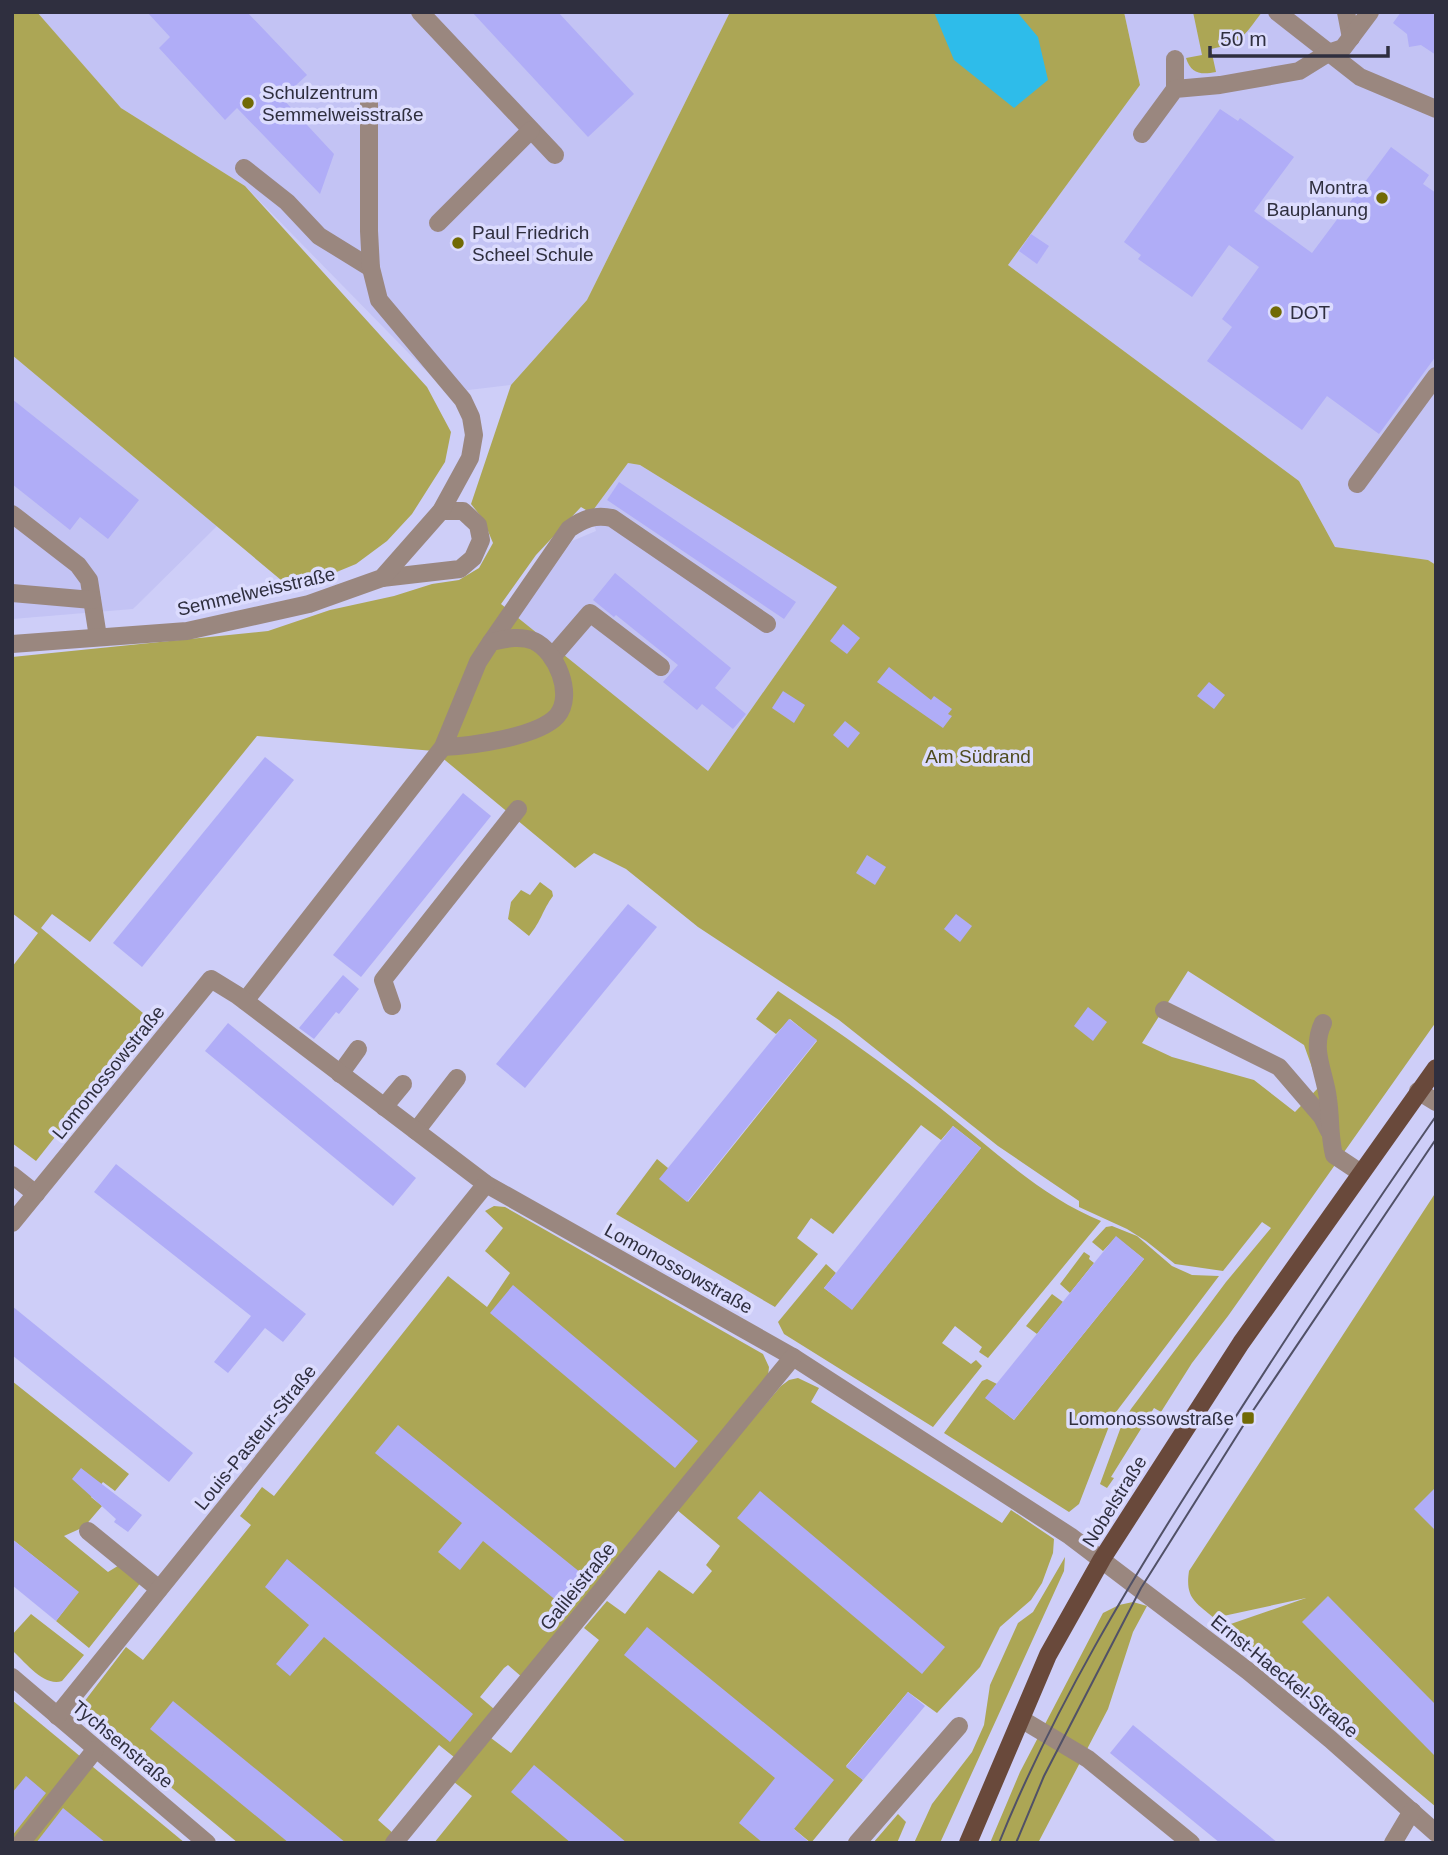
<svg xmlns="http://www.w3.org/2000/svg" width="1448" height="1855" font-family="Arial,sans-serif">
  <rect width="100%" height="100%" fill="#cecef8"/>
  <g fill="#c3c3f4">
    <polygon points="37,12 730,12 587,300 511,385 460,391 437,382 245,186 121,108"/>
    <polygon points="1124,12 1436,12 1436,565 1428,560 1335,547 1299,481 1008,265 1140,85"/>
    <polygon points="12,355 217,526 133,609 12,619"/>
    <polygon points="628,463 640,465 837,587 708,771 517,618 572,541 596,531 591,513"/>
  </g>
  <g fill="#aca655" fill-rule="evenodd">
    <polygon points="12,12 37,12 121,108 245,186 427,387 451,432 445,462 412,514 387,541 356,564 293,590 12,355"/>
    <path d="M730 12H1124L1140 85 1008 265 1299 481 1335 547 1428 560 1436 565V1022L1228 1316 1192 1363 1161 1412 1154 1408 1111 1477 1114 1478 1107 1488 1100 1484 1122 1424 1131 1409 1226 1282 1271 1228 1262 1222 1223 1271 1175 1264 1146 1241 1127 1229 1079 1207V1201L998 1146 839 1020 698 927 626 869 594 853 575 868 434 751 257 736 90 942 52 914 41 928 149 1018 36 1161 12 1143V967L38 933 12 913V657L268 631 330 610 394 596 432 584 459 580 479 568 493 543 483 519 471 504 511 385 587 300ZM628 463 640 465 837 587 708 771 501 604 536 555 581 507 591 513ZM1188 971 1304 1045 1319 1087 1295 1112 1254 1080 1172 1057 1142 1043Z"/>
    <path d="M1193 12 1237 14 1262 12C1243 37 1242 43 1211 49L1216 72C1201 75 1191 74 1186 58L1202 55Z"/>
    <path d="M540 882 552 891 553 896C542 911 542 920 529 936L508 919 511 902 521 890 530 895Z"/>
    <path d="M778 991C833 1028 887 1066 939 1107 990 1147 1040 1196 1101 1221L988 1358 979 1352 982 1347 955 1326 942 1343 971 1364 976 1360 982 1366 933 1427 784 1334 778 1322 826 1264 836 1273 824 1288 852 1309 981 1148 953 1126 941 1140 921 1125 833 1234 811 1218 797 1238 818 1254 775 1307 616 1214 657 1159 668 1168 688 1202 817 1041 790 1019 776 1034 756 1019Z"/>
    <path d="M1436 1192V1807L1222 1627 1306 1598 1214 1618C1195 1602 1185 1598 1189 1571Z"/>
    <polygon points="494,1206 505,1207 763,1354 769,1367 768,1376 523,1678 508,1665 504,1668 480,1697 494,1709 454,1757 439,1745 378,1820 394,1834 387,1843 238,1843 83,1714 84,1702 126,1647 143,1660 251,1525 240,1516 262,1487 274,1496 448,1276 487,1307 510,1273 485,1251 503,1228 485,1211"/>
    <polygon points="1112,1226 1137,1236 1172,1266 1192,1275 1219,1276 1113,1416 1079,1504 1069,1512 944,1433 982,1381 987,1379 997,1384 986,1398 1014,1420 1144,1259 1116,1237 1103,1251 1092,1242 1106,1227"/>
    <polygon points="1084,1252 1090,1256 1089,1259 1094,1263 1070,1293 1060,1284"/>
    <polygon points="1052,1294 1063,1302 1037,1334 1026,1326"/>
    <polygon points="798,1378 819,1388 811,1402 1002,1523 1011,1510 1054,1539 1053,1553 1042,1583 1031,1600 1000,1627 980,1667 937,1713 908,1692 846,1766 863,1780 811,1843 794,1829 783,1843 434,1843 472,1796 454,1782 491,1738 511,1753 599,1640 584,1628 607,1601 625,1614 659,1570 693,1594 712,1571 706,1565 720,1546 676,1509 781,1386 789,1380"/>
    <polygon points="12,1381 129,1474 115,1491 103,1482 91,1497 102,1506 84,1527 64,1536 108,1572 121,1564 142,1581 89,1648 56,1621 78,1592 12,1539"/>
    <polygon points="1065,1557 1064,1571 940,1843 914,1843 932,1804 972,1752 984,1725 990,1685 1018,1623 1033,1612"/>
    <polygon points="1133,1602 1147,1606 1133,1632 1108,1709 1038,1843 990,1843 1020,1772 1103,1613 1119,1605"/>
    <path d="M31 1614 84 1655 62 1681C44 1687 25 1662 12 1650V1635Z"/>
    <polygon points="12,1700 185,1843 12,1843"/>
    <polygon points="898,1814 906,1822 897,1843 873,1843"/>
  </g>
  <polygon fill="#2ebcea" points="934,12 1017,12 1038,37 1048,80 1014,108 954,60"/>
  <g fill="#b0adf7">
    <polygon points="147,12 247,12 269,35 307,75 282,98 334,154 320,194 237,108 225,120 159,48 170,37"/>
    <polygon points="472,12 558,12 634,94 588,137"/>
    <polygon points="1401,12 1436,12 1436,55 1421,45 1409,47 1407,34 1393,23"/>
    <polygon points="1220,109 1238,121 1240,118 1294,157 1254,211 1312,253 1391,147 1429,175 1423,184 1436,193 1436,356 1379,434 1327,396 1302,430 1207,361 1232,327 1222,319 1259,267 1229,245 1192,297 1138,259 1141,255 1124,242"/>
    <polygon points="1031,234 1049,246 1037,264 1019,251"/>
    <polygon points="12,399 139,500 108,539 80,517 70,530 12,484"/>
    <polygon points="619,482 796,602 784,619 607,500"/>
    <polygon points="615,573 731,668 715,688 746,714 733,729 702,704 697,710 663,682 678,665 616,615 614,617 593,600"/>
    <polygon points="843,624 860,638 847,654 830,641"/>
    <polygon points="889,667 931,700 934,696 952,709 948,714 952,716 943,728 877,682"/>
    <polygon points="1209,682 1225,695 1214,709 1197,696"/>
    <polygon points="783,691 805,705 794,723 772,708"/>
    <polygon points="845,721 860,733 848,748 833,735"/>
    <polygon points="265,757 294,780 142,967 113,943"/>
    <polygon points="463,793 491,816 361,977 333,955"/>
    <polygon points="867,855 886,867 875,885 856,873"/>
    <polygon points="628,904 657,927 525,1088 496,1064"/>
    <polygon points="956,914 972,926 960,942 944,929"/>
    <polygon points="343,975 359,989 339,1014 336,1012 314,1039 299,1028"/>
    <polygon points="1088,1007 1107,1022 1093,1041 1074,1026"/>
    <polygon points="789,1019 817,1040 687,1202 659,1179"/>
    <polygon points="228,1023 416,1178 393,1206 205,1051"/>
    <polygon points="953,1126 981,1148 852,1310 824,1288"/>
    <polygon points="116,1164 306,1314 283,1342 265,1328 228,1373 214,1362 251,1316 94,1192"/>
    <polygon points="1116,1236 1144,1259 1014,1420 985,1398"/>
    <polygon points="513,1285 698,1441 675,1468 490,1313"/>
    <polygon points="12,1306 193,1453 169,1482 12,1355"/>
    <polygon points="398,1425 586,1577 563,1606 483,1541 460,1570 438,1552 462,1523 375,1453"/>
    <polygon points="81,1468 142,1515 128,1532 114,1522 116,1519 72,1479"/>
    <polygon points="1436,1487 1436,1531 1414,1509"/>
    <polygon points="760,1491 945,1647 922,1674 737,1518"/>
    <polygon points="12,1539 79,1592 56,1621 12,1585"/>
    <polygon points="287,1559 473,1714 450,1742 324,1637 290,1676 276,1664 309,1625 265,1587"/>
    <polygon points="1328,1596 1436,1705 1436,1757 1302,1622"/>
    <polygon points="647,1627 834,1780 794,1829 810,1843 763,1843 739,1823 775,1778 624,1655"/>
    <polygon points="908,1692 925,1706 863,1780 846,1767"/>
    <polygon points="173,1701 346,1843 289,1843 150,1729"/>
    <polygon points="1133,1725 1278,1843 1220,1843 1110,1753"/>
    <polygon points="534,1765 627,1843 571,1843 511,1792"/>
    <polygon points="26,1776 46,1793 12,1836 12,1793"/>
    <polygon points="63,1808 106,1843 36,1843"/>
  </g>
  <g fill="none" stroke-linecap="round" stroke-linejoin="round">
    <g stroke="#9a877f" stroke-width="18">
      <polyline points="420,12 555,155"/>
      <polyline points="1277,12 1360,77 1436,109"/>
      <polyline points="1346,12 1351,38"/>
      <polyline points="1175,89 1175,59"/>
      <polyline points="1142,134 1175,89 1220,85 1299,71 1328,53 1343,48 1370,12"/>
      <polyline points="244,168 287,202 319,236 371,268"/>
      <polyline points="438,223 531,130"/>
      <polyline points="1357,484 1436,376"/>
      <polyline points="12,514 78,565 89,580 98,637"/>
      <polyline points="382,578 460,569 473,558 481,540 478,525 463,511 441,511"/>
      <polyline points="12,593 92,600"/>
      <path d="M491 642 569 529C583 519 595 514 612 518L767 624"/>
      <polyline points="12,644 187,631 309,604 382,578 441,511 470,458 474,435 471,417 463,400 379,300 371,268 369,231 369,99"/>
      <polyline points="552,657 590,613 661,667"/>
      <path d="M245 1001 443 747C471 746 538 737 557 716 575 695 556 651 534 641 519 635 505 639 491 642L478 662 443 747"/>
      <polyline points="392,1006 383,980 518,809"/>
      <polyline points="1164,1010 1279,1067 1322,1117 1329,1131"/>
      <path d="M1323 1023C1310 1050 1325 1072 1328 1099 1331 1119 1329 1134 1334 1155L1361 1173"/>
      <polyline points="340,1074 358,1049"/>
      <polyline points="1418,1091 1436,1102"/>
      <polyline points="384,1107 403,1084"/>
      <polyline points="416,1131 457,1078"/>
      <polyline points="12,1175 36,1194"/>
      <polyline points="12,1223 211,979 237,995 486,1184 793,1357 1070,1536 1248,1671 1330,1739 1436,1833"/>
      <polyline points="88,1531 159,1589"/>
      <polyline points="12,1677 207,1843"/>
      <polyline points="57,1716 486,1184"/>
      <polyline points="1021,1719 1088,1759 1191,1843"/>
      <polyline points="21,1843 95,1750"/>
      <polyline points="394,1843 793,1357"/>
      <polyline points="857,1843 959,1726"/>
      <polyline points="1393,1843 1412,1811"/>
    </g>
    <polyline stroke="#69493b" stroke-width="18" points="968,1843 1048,1655 1102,1559 1241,1343 1436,1068"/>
    <g stroke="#515167" stroke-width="2">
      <path d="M999 1843C1054 1707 1131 1580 1210 1457 1283 1342 1358 1228 1436 1116"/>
      <polyline points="1016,1843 1044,1776 1141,1588 1248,1418 1436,1139"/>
    </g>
  </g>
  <g fill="#716a04" stroke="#dcdcfe" stroke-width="2.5">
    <circle cx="248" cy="103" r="7"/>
    <circle cx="1382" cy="198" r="7"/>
    <circle cx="458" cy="243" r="7"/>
    <circle cx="1276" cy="312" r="7"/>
    <rect x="1241" y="1411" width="14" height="14" rx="3.5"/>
  </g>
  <g text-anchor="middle" stroke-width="7" stroke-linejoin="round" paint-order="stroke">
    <g font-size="19" fill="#2f2f3f" stroke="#dcdcfe" text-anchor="start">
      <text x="262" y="99">Schulzentrum<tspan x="262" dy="22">Semmelweisstraße</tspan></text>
      <text x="1368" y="194" text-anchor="end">Montra<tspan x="1368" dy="22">Bauplanung</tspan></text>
      <text x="472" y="239">Paul Friedrich<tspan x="472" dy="22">Scheel Schule</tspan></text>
      <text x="1290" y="319">DOT</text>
      <text x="1234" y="1425" text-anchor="end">Lomonossowstraße</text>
    </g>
    <g font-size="19" fill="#2f2f3f" stroke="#dcdcfe">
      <text transform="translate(256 591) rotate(-13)" y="7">Semmelweisstraße</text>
      <text transform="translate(108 1072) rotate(-51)" y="7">Lomonossowstraße</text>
      <text transform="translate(679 1268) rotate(29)" y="7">Lomonossowstraße</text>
      <text transform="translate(255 1437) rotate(-51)" y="7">Louis-Pasteur-Straße</text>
      <text transform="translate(1114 1501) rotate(-58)" y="7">Nobelstraße</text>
      <text transform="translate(577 1586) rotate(-51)" y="7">Galileistraße</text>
      <text transform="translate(1285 1676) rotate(39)" y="7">Ernst-Haeckel-Straße</text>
      <text transform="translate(123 1744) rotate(40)" y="7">Tychsenstraße</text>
    </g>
    <g font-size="19" fill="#4f4c1f" stroke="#dcdcfe">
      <text x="978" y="763">Am Südrand</text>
    </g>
  </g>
  <rect width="1448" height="1855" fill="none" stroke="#2f2f3f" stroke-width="28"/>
  <path d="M1210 46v10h178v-10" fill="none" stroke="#2f2f3f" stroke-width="3.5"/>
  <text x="1220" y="46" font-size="21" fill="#2f2f3f" stroke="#dcdcfe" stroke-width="5" paint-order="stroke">50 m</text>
</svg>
